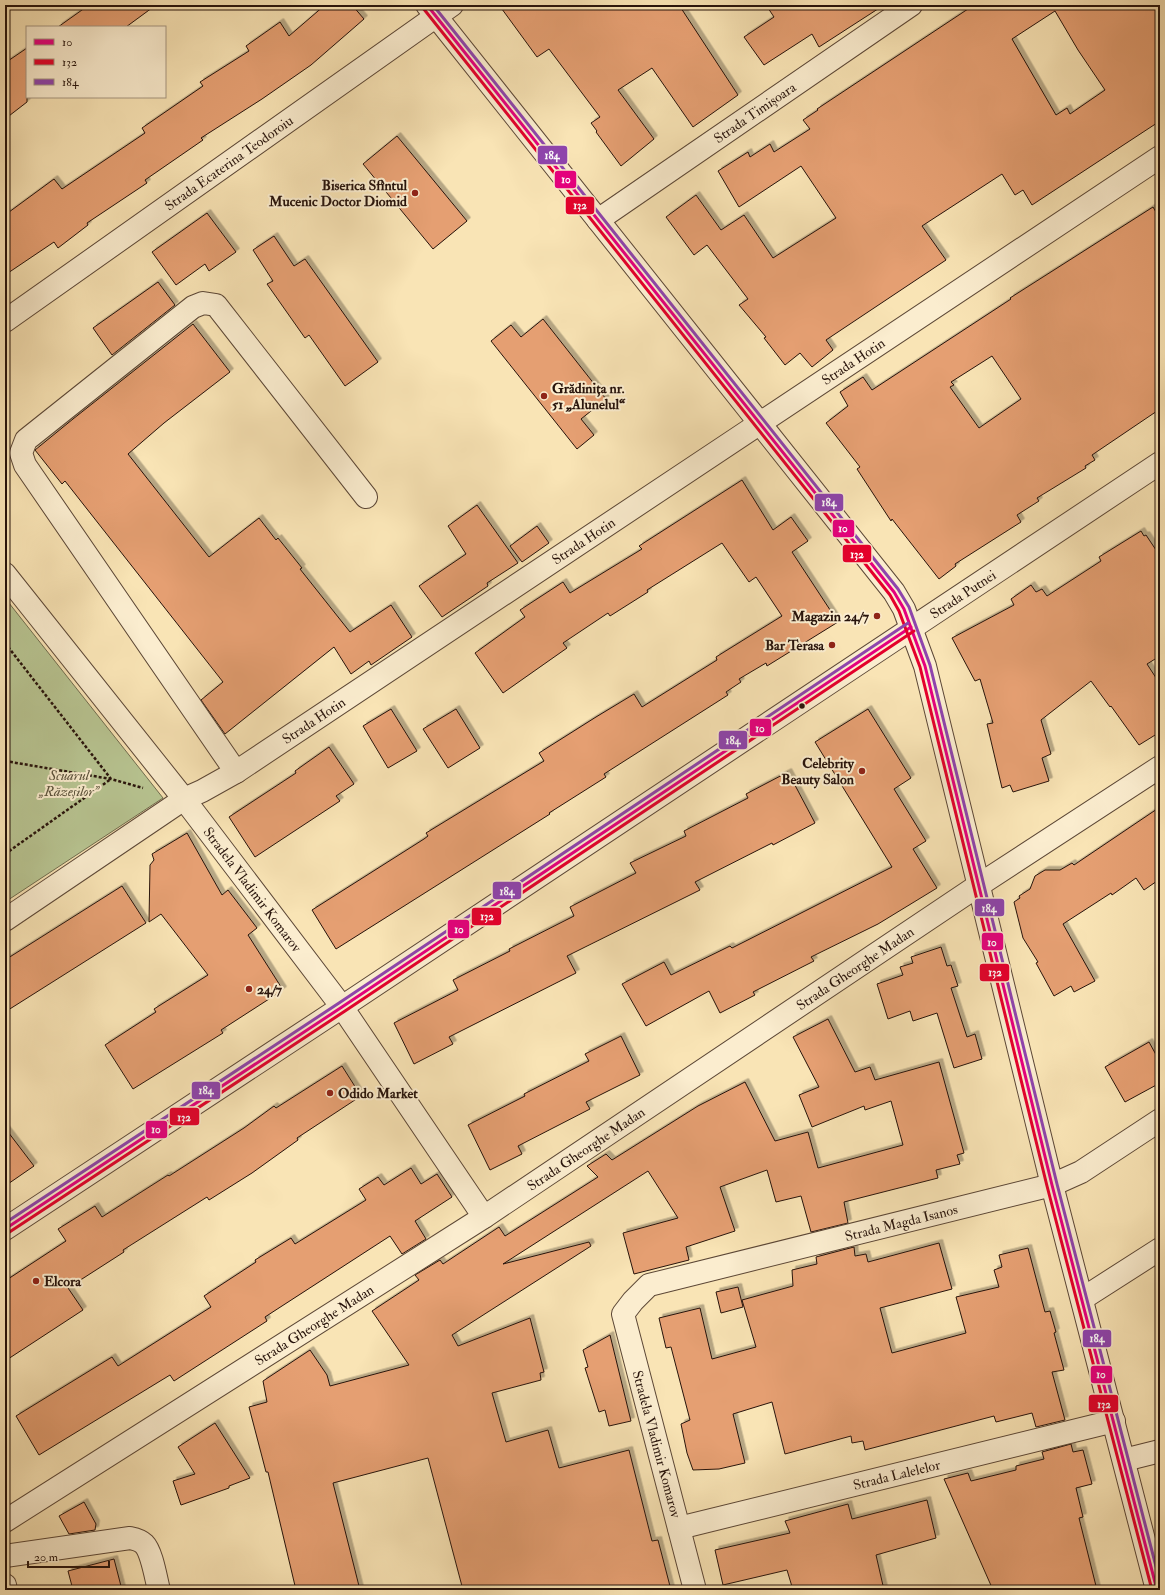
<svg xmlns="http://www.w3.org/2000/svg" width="1165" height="1595" font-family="'IM FELL Double Pica',serif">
  <defs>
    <filter id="shadow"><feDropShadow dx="3.5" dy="-3.5" stdDeviation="0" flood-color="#0004"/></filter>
  </defs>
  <rect width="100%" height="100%" fill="#f9e4b5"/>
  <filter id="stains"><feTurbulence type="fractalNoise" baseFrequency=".005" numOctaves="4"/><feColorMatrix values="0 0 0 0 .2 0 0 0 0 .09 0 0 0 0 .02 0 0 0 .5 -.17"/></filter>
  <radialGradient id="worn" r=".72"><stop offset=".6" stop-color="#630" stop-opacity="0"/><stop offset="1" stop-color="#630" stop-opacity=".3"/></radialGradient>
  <polygon fill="#b8c592" stroke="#706c4e" points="5,598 163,798 5,902"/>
  <g fill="#e59f72" stroke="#27130b" fill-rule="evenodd" filter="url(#shadow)">
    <polygon points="89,5 156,5 126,27 58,27"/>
    <polygon points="325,5 352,5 364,19 311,65 262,99 201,138 203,140 145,180 147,183 87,223 88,225 58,248 54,242 5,275 5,215 54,179 62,189 145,133 142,128 203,86 200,82 249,51 246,46 280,22 289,36"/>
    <polygon points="499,5 679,5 738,95 693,127 652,68 618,90 654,139 621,166 596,132 597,131 591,123 600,117 549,49 537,57"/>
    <polygon points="766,5 884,5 819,47 812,34 764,65 744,37 774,17"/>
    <path d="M974 5H1160V121L1032 205 1023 190 1015 195 1002 174 922 226 946 260 826 340 833 350 812 367 800 353 785 365 764 338 766 337 739 305 748 299 707 245 694 255 666 217 696 195 721 230 744 215 773 258 836 218 801 166 739 207 718 171 748 152 750 157 770 144 774 152 810 129 803 120 818 110 817 109ZM1055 11 1078 50 1105 90 1070 114 1067 108 1056 115 1012 39Z"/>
    <polygon points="27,48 27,102 5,119 5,63"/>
    <polygon points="397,136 467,221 433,249 363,164"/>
    <path d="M1153 207 1160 219V409L1092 455 1095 460 1085 466 1086 468 1037 498 1039 501 1017 515 1021 522 955 564 956 566 939 579 892 519 891 521 857 469 860 467 826 423 848 406 840 392 863 377 872 390 1011 299 1010 298ZM992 356 1021 399 979 428 950 387 954 385 951 382Z"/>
    <polygon points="207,213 236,252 209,271 205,264 176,285 152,252"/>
    <polygon points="274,236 294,266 305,259 378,362 345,386 309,335 305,338 267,284 273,281 253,250"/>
    <polygon points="158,282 175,305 112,355 93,328"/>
    <polygon points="543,319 606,399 581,419 594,435 577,449 491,341 511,325 521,337"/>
    <polygon points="193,324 230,372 164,423 128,454 209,557 259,518 276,540 278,538 302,568 300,569 350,632 391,605 412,637 371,665 369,661 351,674 334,647 225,734 201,700 223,682 65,481 62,484 35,450 73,419"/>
    <polygon points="742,480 773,530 791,517 808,541 792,552 838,622 767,666 766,663 739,679 741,682 726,692 728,695 604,774 606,777 549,813 550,814 336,949 312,910 424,839 428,836 426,833 544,761 539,753 596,717 634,694 642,707 717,660 716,657 782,616 756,577 749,582 722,543 647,590 648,592 610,616 608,613 563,643 567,648 503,693 475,653 525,617 520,610 563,582 570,593 642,549 639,546"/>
    <polygon points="477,505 518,563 487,583 488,586 442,617 419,586 466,554 448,526"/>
    <polygon points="537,526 549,543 522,562 510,546"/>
    <polygon points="1141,531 1144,536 1146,535 1160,556 1160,656 1147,664 1160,684 1160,732 1139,745 1111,706 1110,707 1091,681 1041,720 1051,754 1042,758 1049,781 1013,792 1010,785 1002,788 987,724 993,723 980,679 975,681 952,638 1014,605 1011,599 1031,585 1036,592 1042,589 1047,596 1101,561 1099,557"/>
    <polygon points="391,709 417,751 388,768 363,726"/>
    <polygon points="456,709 480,748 448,768 423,729"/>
    <polygon points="868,709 911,778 894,789 926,841 913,849 937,888 878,924 811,957 814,961 753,992 755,995 720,1013 709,991 646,1026 622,984 664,962 671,975 730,946 732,948 892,867 815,742"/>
    <polygon points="329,747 354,784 336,796 340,801 255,857 229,817 296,773 295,771"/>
    <polygon points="788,772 815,823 773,845 772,843 695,882 700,890 567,956 576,973 449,1037 453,1044 414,1064 394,1023 458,990 453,980 510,951 509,949 574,916 570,907 636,873 630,863 686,836 684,831 748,798 746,794"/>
    <polygon points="1160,807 1160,879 1144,890 1136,878 1112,895 1111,893 1063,924 1095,981 1074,992 1071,986 1054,996 1036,963 1038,962 1023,938 1014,902 1020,898 1019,896 1030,889 1035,876 1045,870 1060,870 1072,863 1074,865"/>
    <polygon points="187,833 222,895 228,890 257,928 248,935 283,990 221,1030 223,1033 133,1089 105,1045 156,1012 154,1009 208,975 161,914 149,922 150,865 154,860 152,854"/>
    <polygon points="122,886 146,923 5,1012 5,960"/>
    <polygon points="941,947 947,966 951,965 958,986 951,988 967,1037 975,1034 982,1059 954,1068 937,1013 913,1021 910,1011 888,1019 877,984 903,975 900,967 913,963 911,957"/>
    <polygon points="828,1019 855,1072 870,1067 875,1080 939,1062 964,1153 957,1155 960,1164 936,1170 938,1178 844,1202 848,1223 811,1232 801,1196 776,1202 767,1170 720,1187 735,1231 686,1247 689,1260 634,1274 623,1233 678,1218 648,1171 503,1264 589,1242 591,1246 452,1335 458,1346 530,1318 544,1372 540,1373 541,1380 492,1393 506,1442 548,1430 559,1468 629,1450 652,1541 658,1540 671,1590 463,1590 428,1458 333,1483 360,1590 296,1590 268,1472 266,1472 249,1407 267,1402 263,1381 310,1350 327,1375 330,1386 409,1365 372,1311 419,1280 415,1275 440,1260 443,1264 499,1227 505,1236 598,1177 587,1166 606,1154 612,1160 698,1106 745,1082 775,1141 808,1132 818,1168 903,1145 891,1101 865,1110 864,1106 812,1127 799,1095 819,1087 793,1037"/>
    <polygon points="621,1036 640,1075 586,1102 590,1109 518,1146 522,1154 490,1170 468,1125 525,1096 524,1094 589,1061 585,1054"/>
    <polygon points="1149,1042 1160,1062 1160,1083 1125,1102 1105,1067"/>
    <polygon points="342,1066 361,1096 297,1138 298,1140 252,1173 209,1200 207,1197 123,1250 124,1252 68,1288 83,1310 5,1361 5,1281 66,1241 58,1229 95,1206 102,1217 168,1175 169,1176 244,1128 274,1106 276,1108"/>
    <polygon points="5,1128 34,1166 5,1186"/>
    <polygon points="411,1168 421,1184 437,1174 452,1197 415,1221 426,1239 402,1254 390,1236 265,1317 267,1321 174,1381 170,1375 39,1455 16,1416 112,1357 118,1366 211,1307 204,1296 256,1262 255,1260 291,1238 295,1244 366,1200 359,1189 378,1177 384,1185"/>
    <polygon points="939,1243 952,1289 880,1308 892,1353 966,1333 956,1297 999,1287 994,1270 1002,1267 999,1255 1028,1248 1045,1312 1050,1311 1056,1332 1054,1333 1064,1370 1052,1372 1065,1420 1036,1427 1032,1413 996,1422 994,1416 865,1450 863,1441 852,1443 851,1436 785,1454 772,1402 733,1414 745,1463 719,1469 693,1470 687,1453 681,1424 690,1420 671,1347 666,1348 659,1318 700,1308 712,1359 756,1347 742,1300 793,1286 792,1270 817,1264 816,1257 854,1247 855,1256 866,1254 868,1262"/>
    <polygon points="738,1287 743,1307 721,1313 716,1292"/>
    <polygon points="610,1335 631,1421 609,1426 605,1410 599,1412 585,1368 588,1367 583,1350"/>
    <polygon points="215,1423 250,1478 229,1486 229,1488 181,1505 173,1481 195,1474 178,1447"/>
    <polygon points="1071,1444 1073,1452 1083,1450 1092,1484 1076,1488 1083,1517 1079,1518 1097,1590 1032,1590 1031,1586 1016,1590 993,1590 944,1479 968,1473 971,1481 1016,1470 1016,1466 1044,1459 1042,1452"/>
    <polygon points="927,1500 936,1538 876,1555 884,1590 793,1590 787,1570 723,1585 715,1550 790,1533 785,1521 848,1504 852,1519"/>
    <polygon points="84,1502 96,1524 95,1530 69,1534 59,1516"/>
    <polygon points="114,1559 122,1590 73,1590 68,1571"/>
  </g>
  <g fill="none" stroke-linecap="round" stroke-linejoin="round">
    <g stroke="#5c4736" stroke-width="24">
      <g id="minor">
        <polyline points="427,5 894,592 904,609 925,666 1052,1185 1157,1590"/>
        <path id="s1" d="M598 220 911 5"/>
        <path id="s2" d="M5 321 452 5"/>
        <path id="s3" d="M5 574 184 799 342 1007 484 1217"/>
        <polyline points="236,772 25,465 21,453 26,440 193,307 203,303 216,305 366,497"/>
        <path id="s4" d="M5 920 184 799 202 791 236 772 1160 157"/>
        <path id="s5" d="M5 1229 342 1007 1160 463"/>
        <polyline points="1082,1299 1160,1249"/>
        <polyline points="1124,1460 1160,1451"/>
        <path id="s6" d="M5 1521 484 1217 979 885 1160 767"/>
        <path id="s7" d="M679 1528 1114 1421"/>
        <path d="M5 1556 130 1538C135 1539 140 1540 144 1544 152 1552 156 1579 159 1590"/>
        <polyline points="5,1585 6,1590"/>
        <path id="s8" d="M695 1590 623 1314 633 1301 649 1285 1052 1185 1081 1172 1160 1120"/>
      </g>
    </g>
    <g stroke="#27130b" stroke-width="2.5" stroke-dasharray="3 2" stroke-linecap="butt">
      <polyline points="5,643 111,779 143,788"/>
      <polyline points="5,761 111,779"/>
      <polyline points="5,854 111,779"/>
    </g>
    <use href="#minor" stroke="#fbedcf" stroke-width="22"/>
    <g stroke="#fbedcf" stroke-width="6">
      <g id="bus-1">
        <polyline points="427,5 894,592 904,609 925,666 1052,1185 1157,1590"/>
        <polyline points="5,1229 342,1007 911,627"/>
      </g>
    </g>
    <g stroke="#fbedcf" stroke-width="6">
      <g id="bus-2">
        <polyline points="423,8 890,595 899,611 920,667 1047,1186 1152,1590"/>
        <polyline points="8,1233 345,1011 914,631"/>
      </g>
    </g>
    <g stroke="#fbedcf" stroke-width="6">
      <g id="bus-3">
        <polyline points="433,5 898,589 909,607 930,665 1057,1184 1160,1582"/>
        <polyline points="5,1223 339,1003 908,623"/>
      </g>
    </g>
    <use href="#bus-1" stroke="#e5007d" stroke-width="3"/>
    <use href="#bus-2" stroke="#e4002b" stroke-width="3"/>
    <use href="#bus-3" stroke="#8e44ad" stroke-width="3"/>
  </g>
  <g fill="#8f2418" stroke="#fbedcf" stroke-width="1.5">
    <circle cx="415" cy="193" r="4"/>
    <circle cx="544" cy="396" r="4"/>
    <circle cx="877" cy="616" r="4"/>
    <circle cx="832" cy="645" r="4"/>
    <circle cx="862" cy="771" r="4"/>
    <circle cx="249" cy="989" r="4"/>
    <circle cx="330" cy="1093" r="4"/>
    <circle cx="36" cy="1281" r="4"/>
  </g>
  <circle fill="#27130b" stroke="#fbedcf" stroke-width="1.5" cx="802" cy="706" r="3.5"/>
  <g text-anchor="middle" stroke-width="4" stroke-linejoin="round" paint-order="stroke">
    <g font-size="14" fill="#27130b" stroke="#fbedcf">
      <text dy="5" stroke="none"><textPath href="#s1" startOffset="190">Strada Timișoara</textPath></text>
      <text dy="5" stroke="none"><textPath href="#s2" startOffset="274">Strada Ecaterina Teodoroiu</textPath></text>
      <text dy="5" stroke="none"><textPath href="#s4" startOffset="1016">Strada Hotin</textPath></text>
      <text dy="5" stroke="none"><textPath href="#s4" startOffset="692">Strada Hotin</textPath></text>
      <text dy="5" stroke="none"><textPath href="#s5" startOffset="1149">Strada Putnei</textPath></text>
      <text dy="5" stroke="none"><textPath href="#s4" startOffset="368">Strada Hotin</textPath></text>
      <text dy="5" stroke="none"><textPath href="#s3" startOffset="401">Stradela Vladimir Komarov</textPath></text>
      <text dy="5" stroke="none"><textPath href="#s6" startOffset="1014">Strada Gheorghe Madan</textPath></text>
      <text dy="5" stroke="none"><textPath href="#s6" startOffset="690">Strada Gheorghe Madan</textPath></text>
      <text dy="5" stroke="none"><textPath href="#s8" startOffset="584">Strada Magda Isanos</textPath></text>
      <text dy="5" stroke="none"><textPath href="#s6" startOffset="366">Strada Gheorghe Madan</textPath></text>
      <text transform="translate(657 1444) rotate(75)" y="5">Stradela Vladimir Komarov</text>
      <text dy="5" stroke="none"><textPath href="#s7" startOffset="224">Strada Lalelelor</textPath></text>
    </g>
    <g font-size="14" font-weight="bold" fill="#27130b" stroke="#fbedcf" text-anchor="end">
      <text x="407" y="190">Biserica Sfîntul<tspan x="407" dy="16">Mucenic Doctor Diomid</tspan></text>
      <text x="552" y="393" text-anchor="start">Grădinița nr.<tspan x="552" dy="16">51 „Alunelul“</tspan></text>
      <text x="869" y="621">Magazin 24/7</text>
      <text x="824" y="650">Bar Terasa</text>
      <text x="854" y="768">Celebrity<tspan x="854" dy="16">Beauty Salon</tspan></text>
      <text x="257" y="994" text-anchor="start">24/7</text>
      <text x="338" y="1098" text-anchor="start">Odido Market</text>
      <text x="44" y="1286" text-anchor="start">Elcora</text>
    </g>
    <g font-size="14" font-style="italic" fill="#5a513a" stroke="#fbedcf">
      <text x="69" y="780">Scuarul<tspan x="69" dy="16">„Răzeșilor”</tspan></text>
    </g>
  </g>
  <g stroke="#fbedcf" stroke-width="1.5">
    <rect x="537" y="145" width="31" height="20" rx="4" fill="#8e44ad"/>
    <rect x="554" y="170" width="23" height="19" rx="4" fill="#e5007d"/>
    <rect x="565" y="196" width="30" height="19" rx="4" fill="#e4002b"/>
    <rect x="814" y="493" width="30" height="19" rx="4" fill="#8e44ad"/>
    <rect x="832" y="519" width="23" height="19" rx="4" fill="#e5007d"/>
    <rect x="842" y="544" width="30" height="19" rx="4" fill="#e4002b"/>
    <rect x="749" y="718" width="23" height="19" rx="4" fill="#e5007d"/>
    <rect x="718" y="730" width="30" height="20" rx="4" fill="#8e44ad"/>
    <rect x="492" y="881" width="30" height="19" rx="4" fill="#8e44ad"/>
    <rect x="974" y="898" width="31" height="19" rx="4" fill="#8e44ad"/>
    <rect x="471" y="907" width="31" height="19" rx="4" fill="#e4002b"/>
    <rect x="447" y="919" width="23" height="20" rx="4" fill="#e5007d"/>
    <rect x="981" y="932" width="23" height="19" rx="4" fill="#e5007d"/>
    <rect x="979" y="963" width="31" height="19" rx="4" fill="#e4002b"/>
    <rect x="191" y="1081" width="30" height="19" rx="4" fill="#8e44ad"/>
    <rect x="169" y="1107" width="31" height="19" rx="4" fill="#e4002b"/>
    <rect x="145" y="1120" width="23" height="19" rx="4" fill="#e5007d"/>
    <rect x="1082" y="1329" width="30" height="19" rx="4" fill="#8e44ad"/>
    <rect x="1090" y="1365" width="23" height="19" rx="4" fill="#e5007d"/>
    <rect x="1088" y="1394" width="31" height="19" rx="4" fill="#e4002b"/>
  </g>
  <g font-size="11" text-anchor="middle" font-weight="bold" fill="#fff">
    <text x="552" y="159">184</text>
    <text x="566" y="183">10</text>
    <text x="580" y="209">132</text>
    <text x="829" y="506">184</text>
    <text x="843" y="532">10</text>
    <text x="857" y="558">132</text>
    <text x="760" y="732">10</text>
    <text x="733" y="744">184</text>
    <text x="507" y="895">184</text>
    <text x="989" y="912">184</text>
    <text x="487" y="920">132</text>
    <text x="459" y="933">10</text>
    <text x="992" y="946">10</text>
    <text x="995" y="976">132</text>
    <text x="206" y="1094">184</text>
    <text x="184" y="1121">132</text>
    <text x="156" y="1133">10</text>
    <text x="1097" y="1342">184</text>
    <text x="1101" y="1378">10</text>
    <text x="1104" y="1408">132</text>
  </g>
  <rect width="1165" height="1595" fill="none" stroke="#f9e4b5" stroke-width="20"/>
  <rect x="6" y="6" width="1153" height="1583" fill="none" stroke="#27130b" stroke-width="2"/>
  <rect x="10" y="10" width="1145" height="1575" fill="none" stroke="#27130b"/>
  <rect x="26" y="26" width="140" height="72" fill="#fbedcf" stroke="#a69681"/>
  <rect x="34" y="39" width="20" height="6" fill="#e5007d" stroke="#a69681"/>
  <text x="62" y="46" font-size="12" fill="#27130b">10</text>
  <rect x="34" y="59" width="20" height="6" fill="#e4002b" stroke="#a69681"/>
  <text x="62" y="66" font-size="12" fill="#27130b">132</text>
  <rect x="34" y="79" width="20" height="6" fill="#8e44ad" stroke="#a69681"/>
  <text x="62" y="86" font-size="12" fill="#27130b">184</text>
  <path d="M28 1561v6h81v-6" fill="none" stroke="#27130b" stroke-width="2"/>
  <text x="34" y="1561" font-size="12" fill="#27130b" stroke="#fbedcf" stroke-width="3" paint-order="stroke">20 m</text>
  <rect width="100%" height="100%" filter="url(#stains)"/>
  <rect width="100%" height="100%" fill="url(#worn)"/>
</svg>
